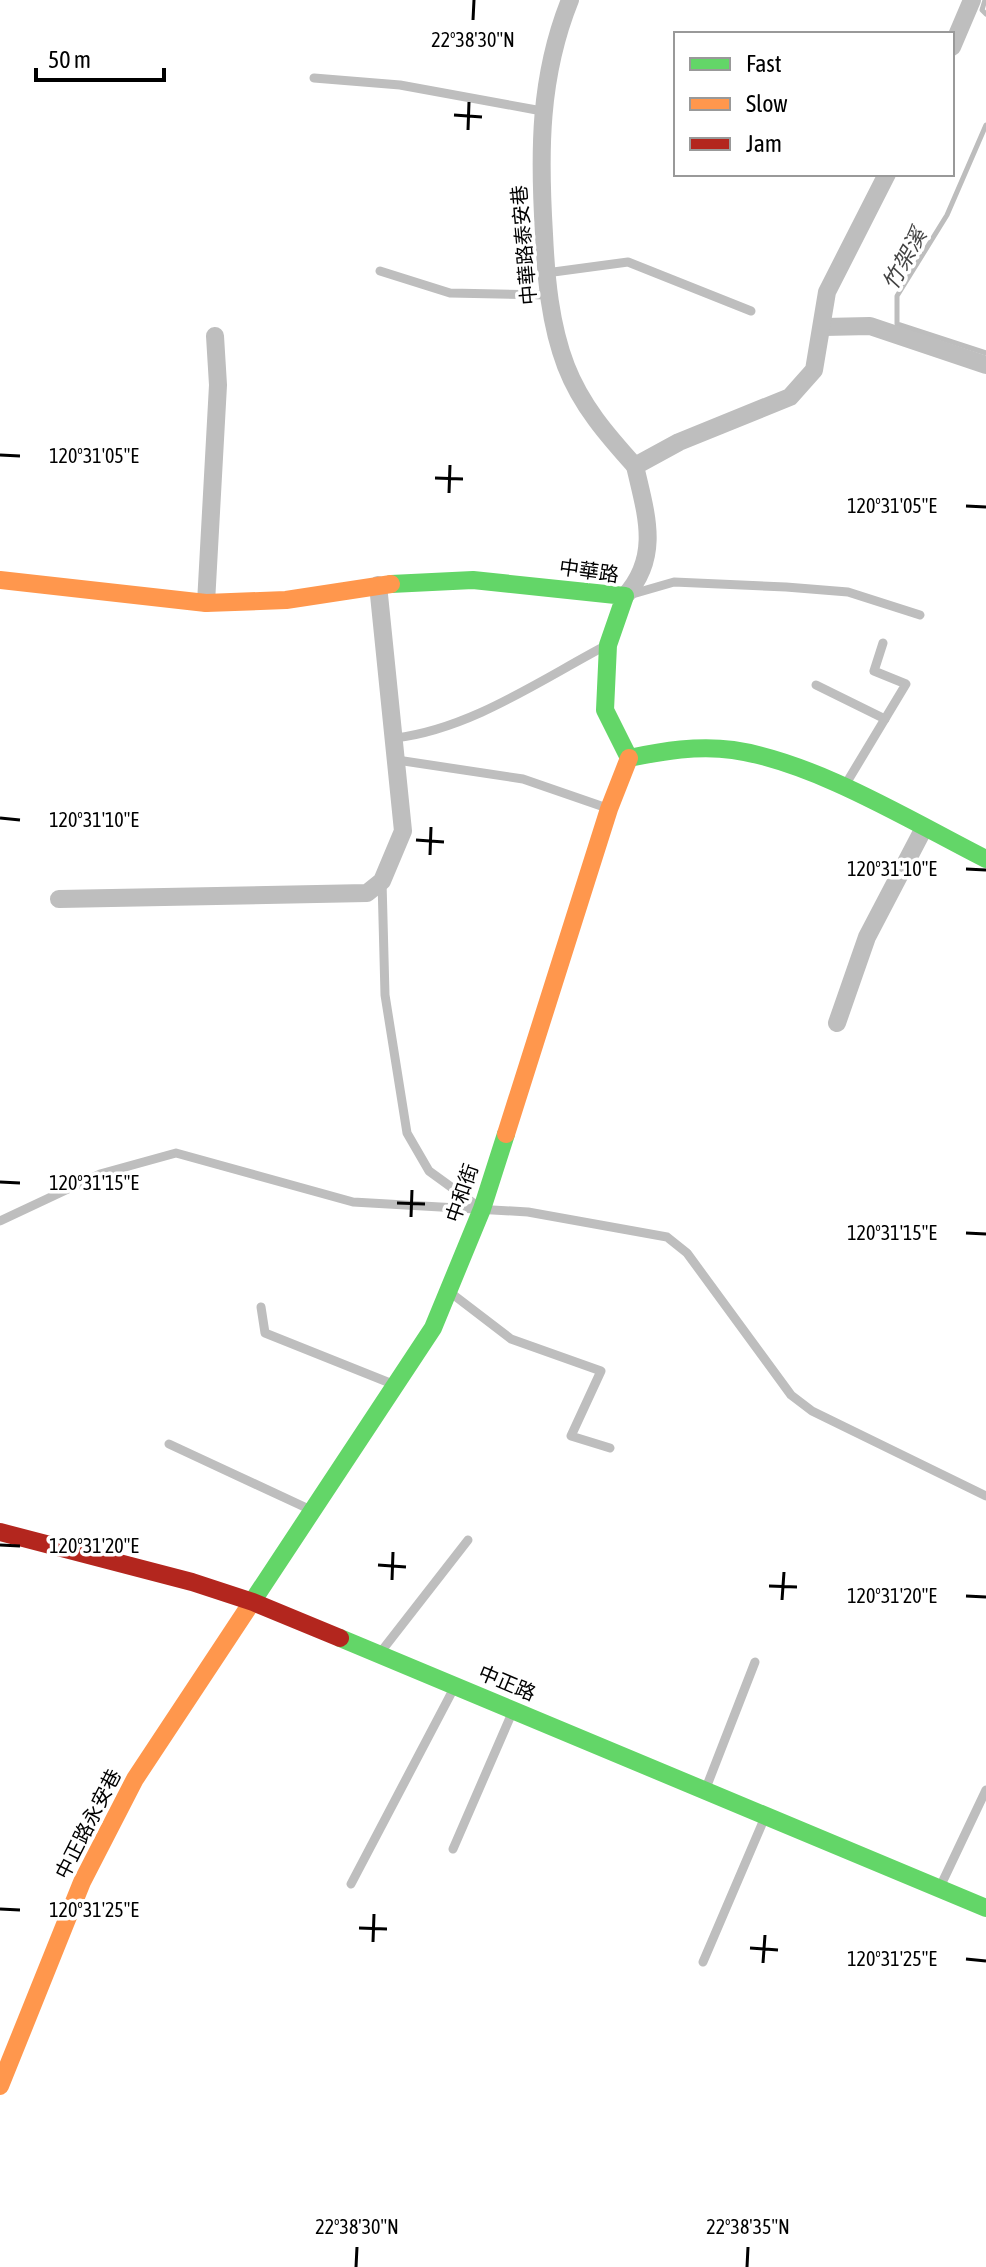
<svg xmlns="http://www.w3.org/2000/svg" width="986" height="2267" font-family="'Asap Condensed','Noto Sans TC',sans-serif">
  <rect width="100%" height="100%" fill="#fff"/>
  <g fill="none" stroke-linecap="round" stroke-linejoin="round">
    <g stroke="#bdbdbd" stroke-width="5">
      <polyline points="985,0 982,10 986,14"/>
      <polyline points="986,125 947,215 897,296 897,324 986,353"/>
    </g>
    <g stroke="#bebebe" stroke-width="9">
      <polyline points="314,78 400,85 542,111"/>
      <polyline points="380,271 450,293 548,295"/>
      <polyline points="546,273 628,262 751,311"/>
      <polyline points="629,595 674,582 786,587 848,592 920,615"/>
      <polyline points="816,685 885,719"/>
      <path d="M395 738C470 729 539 681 605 646"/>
      <polyline points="397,760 523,779 607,808"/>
      <polyline points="844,787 906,684 874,671 883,643"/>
      <polyline points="382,881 385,995 407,1133 429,1171 480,1208"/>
      <polyline points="0,1221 100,1174 176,1153 353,1202 528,1212 667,1237 687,1253 791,1395 812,1411 986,1496"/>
      <polyline points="451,1293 511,1339 601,1371 571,1436 610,1448"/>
      <polyline points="261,1307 265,1333 395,1385"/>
      <polyline points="169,1444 311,1510"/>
      <polyline points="380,1653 468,1540"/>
      <polyline points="706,1788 755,1662"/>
      <polyline points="453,1849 512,1713"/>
      <polyline points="351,1884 454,1688"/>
      <polyline points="940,1887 986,1790"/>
      <polyline points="703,1962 765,1817"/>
    </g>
    <g stroke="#bebebe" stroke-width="18">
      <path d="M570 0C539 77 539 152 544 234 546 278 550 324 566 366 581 405 607 435 635 466"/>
      <polyline points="952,47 972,0"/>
      <polyline points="824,327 870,326 986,365"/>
      <path d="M625 596C661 556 646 514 635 466L679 442 790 397 814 370 827 292 887 174"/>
      <polyline points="206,603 218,385 215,336"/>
      <polyline points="59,899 367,893 382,881 403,831 378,585"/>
      <polyline points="837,1023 867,937 924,828"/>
    </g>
    <g stroke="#63d668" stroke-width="18">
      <path d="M391 584 473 580 625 596 608 645 605 710 629 758C663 751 698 745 733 750 815 762 911 821 986 859"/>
      <polyline points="252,1602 433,1328 482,1209 506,1134"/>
      <polyline points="340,1638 986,1908"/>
    </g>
    <g stroke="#ff974d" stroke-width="18">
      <polyline points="0,580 206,603 286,600 391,584"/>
      <polyline points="506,1134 609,809 629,758"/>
      <polyline points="0,2086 82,1882 135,1779 252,1602"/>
    </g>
    <polyline stroke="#b3261e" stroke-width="18" points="0,1532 192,1582 253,1602 340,1638"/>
  </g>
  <path fill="none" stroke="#000" stroke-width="3" d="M473 20 474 0M454 115 482 117M468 130 469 102M0 455 20 456M435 478 463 479M449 493 450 465M966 506 986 507M0 818 20 820M416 840 444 842M430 855 431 827M966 869 986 870M0 1182 20 1183M397 1203 425 1204M411 1217 412 1190M966 1233 986 1234M0 1545 20 1546M378 1565 406 1567M392 1580 393 1552M769 1586 797 1587M966 1596 986 1597M782 1600 784 1572M0 1909 20 1910M359 1928 387 1929M373 1942 374 1914M750 1948 778 1950M966 1959 986 1961M763 1963 765 1935M356 2267 357 2247M747 2267 748 2247"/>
  <g text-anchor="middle" stroke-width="7" stroke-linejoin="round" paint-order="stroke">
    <g font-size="20" fill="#000" stroke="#fff">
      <text transform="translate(524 245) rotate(-95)" y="7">中華路泰安巷</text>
      <text transform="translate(589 571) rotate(8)" y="7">中華路</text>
      <text transform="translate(462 1193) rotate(-71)" y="7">中和街</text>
      <text transform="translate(507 1683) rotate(23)" y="7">中正路</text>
      <text transform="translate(88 1824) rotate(-63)" y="7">中正路永安巷</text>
    </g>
    <g font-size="22" font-style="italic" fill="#424242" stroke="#fff">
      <text transform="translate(904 259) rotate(-61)" y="8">竹架溪</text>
    </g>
  </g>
  <g font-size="20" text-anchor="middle" fill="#000" stroke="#fff" stroke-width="7" stroke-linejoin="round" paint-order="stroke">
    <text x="473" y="47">22°38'30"N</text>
    <text x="94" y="463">120°31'05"E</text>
    <text x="892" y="513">120°31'05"E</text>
    <text x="94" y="827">120°31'10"E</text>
    <text x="892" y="876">120°31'10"E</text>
    <text x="94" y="1190">120°31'15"E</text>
    <text x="892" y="1240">120°31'15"E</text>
    <text x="94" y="1553">120°31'20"E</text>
    <text x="892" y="1603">120°31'20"E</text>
    <text x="94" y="1917">120°31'25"E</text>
    <text x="892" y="1966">120°31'25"E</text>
    <text x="357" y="2234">22°38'30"N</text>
    <text x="748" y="2234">22°38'35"N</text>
  </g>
  <rect x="674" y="32" width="280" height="144" fill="#ffffff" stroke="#999999" stroke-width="2"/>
  <rect x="690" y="58" width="40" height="12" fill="#63d668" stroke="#999999" stroke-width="2"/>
  <text x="746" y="72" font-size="24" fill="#000000">Fast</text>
  <rect x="690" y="98" width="40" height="12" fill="#ff974d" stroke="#999999" stroke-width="2"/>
  <text x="746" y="112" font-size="24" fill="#000000">Slow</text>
  <rect x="690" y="138" width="40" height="12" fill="#b3261e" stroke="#999999" stroke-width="2"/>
  <text x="746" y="152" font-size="24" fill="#000000">Jam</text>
  <path d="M36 68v12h128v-12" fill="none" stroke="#000000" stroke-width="4"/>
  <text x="48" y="68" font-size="24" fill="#000000" stroke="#ffffff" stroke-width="6" paint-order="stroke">50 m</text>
</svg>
